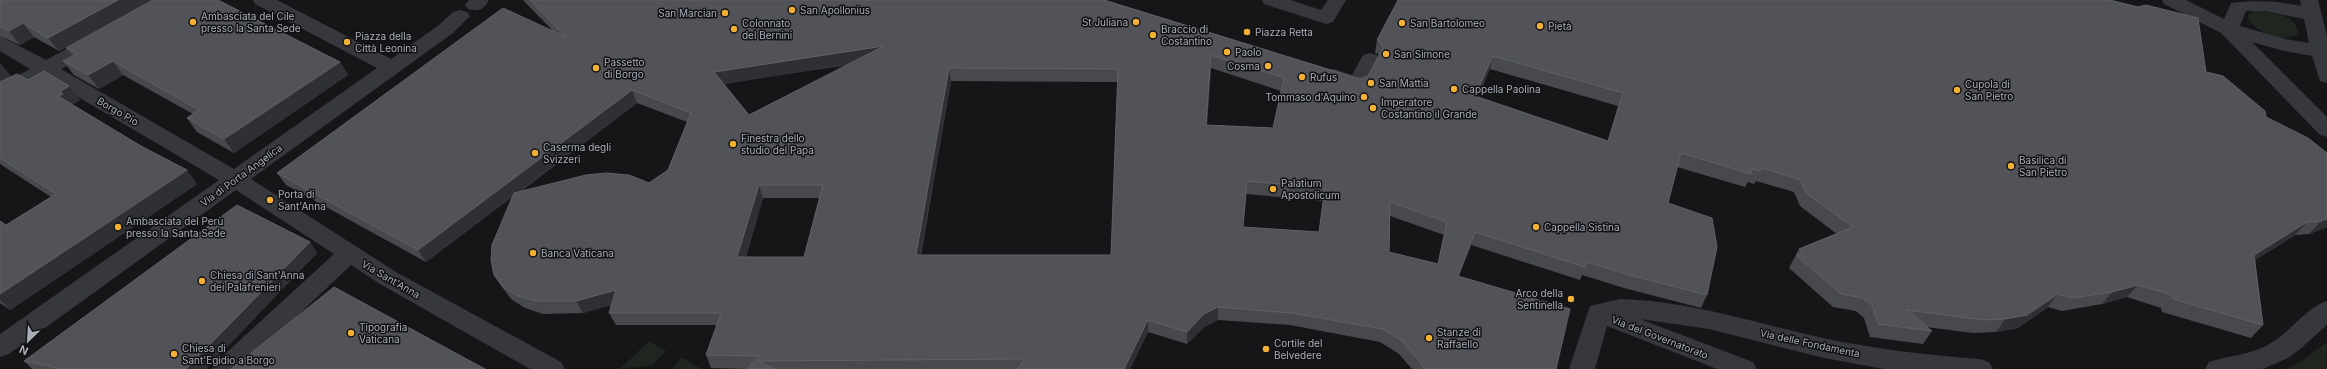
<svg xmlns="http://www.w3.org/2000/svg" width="2327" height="369" font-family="Inter,sans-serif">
  <rect width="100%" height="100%" fill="#161618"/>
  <g fill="#1e261f">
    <path d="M2254 11C2268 11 2297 14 2298 33 2288 46 2251 31 2247 16Z"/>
    <polygon points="649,341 666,351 652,365 620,369"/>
    <polygon points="2327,342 2327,369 2287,369 2306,358"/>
    <polygon points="682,357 701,369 672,369"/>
  </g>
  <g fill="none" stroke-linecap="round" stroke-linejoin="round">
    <g fill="#37383d" fill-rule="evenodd">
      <polygon points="253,0 277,0 391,59 439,25 453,12 460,10 467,12 470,16 453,33 251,179 396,272 561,362 565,369 530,369 380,284 351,265 241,369 212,369 216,362 334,254 236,190 9,354 0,357 0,334 219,180 46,78 0,101 0,85 30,69 0,51 0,36 46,60 91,36 98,34 105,36 108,40 105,44 61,69 234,169 377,68 255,4"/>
      <path d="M469 0H489C484 9 479 12 468 9L465 5Z"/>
      <polygon points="1262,0 1291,0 1321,10 1328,0 1346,0 1333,22 1326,24 1264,4"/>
      <path d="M2162 0H2186L2224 19 2231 3C2254 0 2278 1 2301 6L2300 0H2318L2327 35V83L2320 81 2312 56 2284 51 2252 42 2327 117V137L2320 135 2221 33 2164 4ZM2246 11H2265L2304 19 2309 43 2285 39 2240 26Z"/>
      <path d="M1370 53 1377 55 1380 60 1365 88C1353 91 1339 84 1327 81L1324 76 1327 71 1334 69 1352 75 1363 55Z"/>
      <path d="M1620 299C1690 301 1755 323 1823 338 1875 349 1927 355 1980 359L1989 362 1993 369H1884L1824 358 1709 329 1640 319 1753 362 1757 369H1717L1607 326 1595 369H1569L1590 306Z"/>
      <path d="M2327 301V325L2299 350 2288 358 2263 369H2205L2209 362C2230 355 2252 355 2271 343 2290 332 2307 307 2327 301Z"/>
    </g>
  </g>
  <g fill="#47494d" fill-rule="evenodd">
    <polygon points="0,0 152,0 59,51 34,37 20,45 0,36"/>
    <path d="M523 0H1104L1360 79 1368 76 1379 56 1378 54 1375 53 1377 40 2206 72 2266 117 2327 153V227L2325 228 2309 234 2295 235 2255 260 2263 325 2251 338 2162 312 2161 308 2127 297 2102 304 2062 311 2048 307 2018 328 1996 332 1973 333 1926 327 1932 331 1923 344 1870 337 1864 318 1856 311 1833 307 1789 268 1799 249 1837 234 1800 206 1794 192 1756 181 1754 184 1748 182 1745 187 1677 167 1668 203 1707 295 1701 308 1624 288 1582 275 1580 280 1471 245 1459 276 1556 369H1412L1399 354 1380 342 1290 325 1218 320 1204 327 1187 344 1148 332 1130 369H747L711 368 706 355 717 325H616L609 313 611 305 583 313 543 314 525 308 511 299 502 287 494 275 512 197 426 262 286 185 277 173 553 31ZM847 65 749 115 724 84 754 79ZM1211 68 1281 91 1273 128 1207 125ZM1490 69 1618 106 1608 141 1478 97ZM951 81 1118 82 1111 255H921ZM637 103 687 122 668 170 649 183 520 192ZM1246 194 1323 201 1319 232 1243 227ZM763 198H819L804 257H746ZM1390 216 1444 235 1438 264 1389 252Z"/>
    <polygon points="66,48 340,62 348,75 234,153 197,132 187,118 193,114 123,75 99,89 74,75 63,61 73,56"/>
    <polygon points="0,63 11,77 28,80 80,100 72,105 197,184 10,310 0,303 0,221 6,225 51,197 0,164"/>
    <polygon points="310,242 317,253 206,369 32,369 24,361"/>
  </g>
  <g fill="#2f3033">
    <polygon points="118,0 152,0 59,51 48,38"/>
    <polygon points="23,23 34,37 20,45 9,31"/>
    <polygon points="884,46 887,58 718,85 714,72"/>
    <polygon points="1211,55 1211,68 1206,138 1206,125"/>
    <polygon points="1493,56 1490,69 1472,109 1475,96"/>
    <polygon points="113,61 123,75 99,89 88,75"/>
    <polygon points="340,62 348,75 234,153 224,139"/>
    <polygon points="0,63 12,77 0,84"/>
    <polygon points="949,68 951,81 918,268 916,255"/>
    <polygon points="69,86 80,100 72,105 58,96 60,92"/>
    <polygon points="632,90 637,103 426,262 418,250"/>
    <polygon points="187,170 197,184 10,310 0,300 0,294"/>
    <polygon points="759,185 763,198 742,270 737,257"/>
    <polygon points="2327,219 2327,227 2325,228 2309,234 2321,221"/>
    <polygon points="2307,222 2295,235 2242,268 2254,255"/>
    <polygon points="1475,232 1471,245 1454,289 1458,276"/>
    <polygon points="310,242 317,253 206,369 186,369"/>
    <polygon points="2138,285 2127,297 2102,304 2112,292"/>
    <polygon points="616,290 622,302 583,313 576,301"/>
    <polygon points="2058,294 2048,307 2018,328 1996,332 2005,319"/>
    <polygon points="1218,307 1218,320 1204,327 1187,344 1187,332 1204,314"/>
    <polygon points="1148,320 1148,332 1130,369 1124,369"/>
  </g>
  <g fill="#525359" stroke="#5f6168" fill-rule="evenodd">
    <polygon points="0,0 118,0 48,38 23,23 9,31 0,27"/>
    <polygon points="153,0 218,0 340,62 224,139 187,118 199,110 113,61 88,75 63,61 77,54 66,48"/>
    <path d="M530 0H1104L1360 79 1368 76 1383 48 1380 41 1377 40 1398 0H2110L2138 7 2146 5 2198 18 2206 72 2223 76 2265 111 2266 117 2308 138 2327 153V219L2321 221 2307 222 2254 255 2263 325 2173 299 2172 295 2138 285 2112 292 2072 298 2058 294 2027 315 2005 319 1983 320 1907 310 1932 331 1878 324 1872 305 1863 298 1841 294 1796 255 1803 252 1799 249 1853 227 1806 193 1801 180 1762 168 1760 171 1752 169 1751 174 1681 153 1668 203 1712 218 1717 247 1707 295 1629 275 1587 262 1585 267 1475 232 1458 276 1570 309 1556 369H1424L1421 363 1402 341 1383 329 1291 313 1218 307 1204 314 1187 332 1148 320 1124 369H1017L1025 359 759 361 774 369H747L759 356 706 355 721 313H609L616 290 576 301H536L518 296 503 287 494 275 491 260 492 245 514 193 586 175 606 173 629 175 649 183 668 170 691 113 632 90 418 250 277 173 503 8 566 37ZM884 46 749 115 714 72ZM1211 55 1284 78 1273 128 1206 125ZM1493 56 1623 93 1608 141 1475 96ZM949 68 1118 69 1111 255H916ZM1247 181 1325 188 1319 232 1243 227ZM759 185H823L804 257H737ZM1390 202 1447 222 1438 264 1389 252Z"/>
    <polygon points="44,71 69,86 60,92 63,94 58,96 141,146 187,170 0,294 0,221 6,225 56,194 0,158 0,82 17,74 28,80"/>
    <polygon points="237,205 310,242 186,369 61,369 24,361"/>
    <polygon points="334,287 485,369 231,369"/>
  </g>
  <g fill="#f2b134" stroke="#111113" stroke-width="1.5">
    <circle cx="792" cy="10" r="4"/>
    <circle cx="725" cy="13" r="4"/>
    <circle cx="193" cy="22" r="4"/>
    <circle cx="1136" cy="22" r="4"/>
    <circle cx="1402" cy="23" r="4"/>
    <circle cx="1540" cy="26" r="4"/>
    <circle cx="734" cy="29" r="4"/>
    <circle cx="1247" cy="32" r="4"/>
    <circle cx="1153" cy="35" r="4"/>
    <circle cx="347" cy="42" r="4"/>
    <circle cx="1227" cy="52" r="4"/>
    <circle cx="1386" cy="54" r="4"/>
    <circle cx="1268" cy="66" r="4"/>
    <circle cx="596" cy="68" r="4"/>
    <circle cx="1302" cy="77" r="4"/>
    <circle cx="1371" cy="83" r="4"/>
    <circle cx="1454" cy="89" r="4"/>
    <circle cx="1957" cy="90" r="4"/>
    <circle cx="1364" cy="97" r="4"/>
    <circle cx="1373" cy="108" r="4"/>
    <circle cx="733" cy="144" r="4"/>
    <circle cx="535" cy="153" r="4"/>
    <circle cx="2011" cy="166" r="4"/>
    <circle cx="1273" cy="189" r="4"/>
    <circle cx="270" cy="200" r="4"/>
    <circle cx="118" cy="227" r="4"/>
    <circle cx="1536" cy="227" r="4"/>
    <circle cx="533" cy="253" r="4"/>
    <circle cx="202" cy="281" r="4"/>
    <circle cx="1571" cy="299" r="4"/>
    <circle cx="351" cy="333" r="4"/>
    <circle cx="1429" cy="338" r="4"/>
    <circle cx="1266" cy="349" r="4"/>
    <circle cx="174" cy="354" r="4"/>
  </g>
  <g text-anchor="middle" stroke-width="3" stroke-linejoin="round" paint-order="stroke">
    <g font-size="10" fill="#a8adb8" stroke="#111113" text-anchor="start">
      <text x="800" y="14">San Apollonius</text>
      <text x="717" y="17" text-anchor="end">San Marcian</text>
      <text x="201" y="20">Ambasciata del Cile<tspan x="201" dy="12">presso la Santa Sede</tspan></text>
      <text x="1128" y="26" text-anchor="end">St Juliana</text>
      <text x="742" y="27">Colonnato<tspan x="742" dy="12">del Bernini</tspan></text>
      <text x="1410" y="27">San Bartolomeo</text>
      <text x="1548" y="30">Pietà</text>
      <text x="1161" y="33">Braccio di<tspan x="1161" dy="12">Costantino</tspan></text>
      <text x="1255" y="36">Piazza Retta</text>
      <text x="355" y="40">Piazza della<tspan x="355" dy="12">Città Leonina</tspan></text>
      <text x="1235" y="56">Paolo</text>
      <text x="1394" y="58">San Simone</text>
      <text x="604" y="66">Passetto<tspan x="604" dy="12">di Borgo</tspan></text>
      <text x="1260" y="70" text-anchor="end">Cosma</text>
      <text x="1310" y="81">Rufus</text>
      <text x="1379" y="87">San Mattia</text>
      <text x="1965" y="88">Cupola di<tspan x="1965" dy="12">San Pietro</tspan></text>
      <text x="1462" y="93">Cappella Paolina</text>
      <text x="1356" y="101" text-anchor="end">Tommaso d'Aquino</text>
      <text x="1381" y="106">Imperatore<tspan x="1381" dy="12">Costantino il Grande</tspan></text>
      <text x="741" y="142">Finestra dello<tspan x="741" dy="12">studio del Papa</tspan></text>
      <text x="543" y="151">Caserma degli<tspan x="543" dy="12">Svizzeri</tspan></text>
      <text x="2019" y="164">Basilica di<tspan x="2019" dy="12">San Pietro</tspan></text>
      <text x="1281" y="187">Palatium<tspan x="1281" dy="12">Apostolicum</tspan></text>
      <text x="278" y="198">Porta di<tspan x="278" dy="12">Sant'Anna</tspan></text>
      <text x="126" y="225">Ambasciata del Perù<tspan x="126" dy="12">presso la Santa Sede</tspan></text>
      <text x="1544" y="231">Cappella Sistina</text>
      <text x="541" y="257">Banca Vaticana</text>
      <text x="210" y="279">Chiesa di Sant'Anna<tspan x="210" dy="12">dei Palafrenieri</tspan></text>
      <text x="1563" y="297" text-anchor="end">Arco della<tspan x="1563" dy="12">Sentinella</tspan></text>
      <text x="359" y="331">Tipografia<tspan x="359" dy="12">Vaticana</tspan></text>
      <text x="1437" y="336">Stanze di<tspan x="1437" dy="12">Raffaello</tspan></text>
      <text x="1274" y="347">Cortile del<tspan x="1274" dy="12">Belvedere</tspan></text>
      <text x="182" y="352">Chiesa di<tspan x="182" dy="12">Sant'Egidio a Borgo</tspan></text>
    </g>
    <g font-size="10" fill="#a8adb8" stroke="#111113">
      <text transform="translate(118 111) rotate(30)" y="4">Borgo Pio</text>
      <text transform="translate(241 175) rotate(-36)" y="4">Via di Porta Angelica</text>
      <text transform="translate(391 279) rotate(30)" y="4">Via Sant'Anna</text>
      <text transform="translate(1660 337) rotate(21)" y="4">Via del Governatorato</text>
      <text transform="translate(1810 343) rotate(12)" y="4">Via delle Fondamenta</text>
    </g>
  </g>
  <g transform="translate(28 341) rotate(205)" stroke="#111113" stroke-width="3" paint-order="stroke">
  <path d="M0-3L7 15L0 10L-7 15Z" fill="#a8adb8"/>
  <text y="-6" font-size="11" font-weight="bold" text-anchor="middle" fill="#a8adb8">N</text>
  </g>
</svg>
